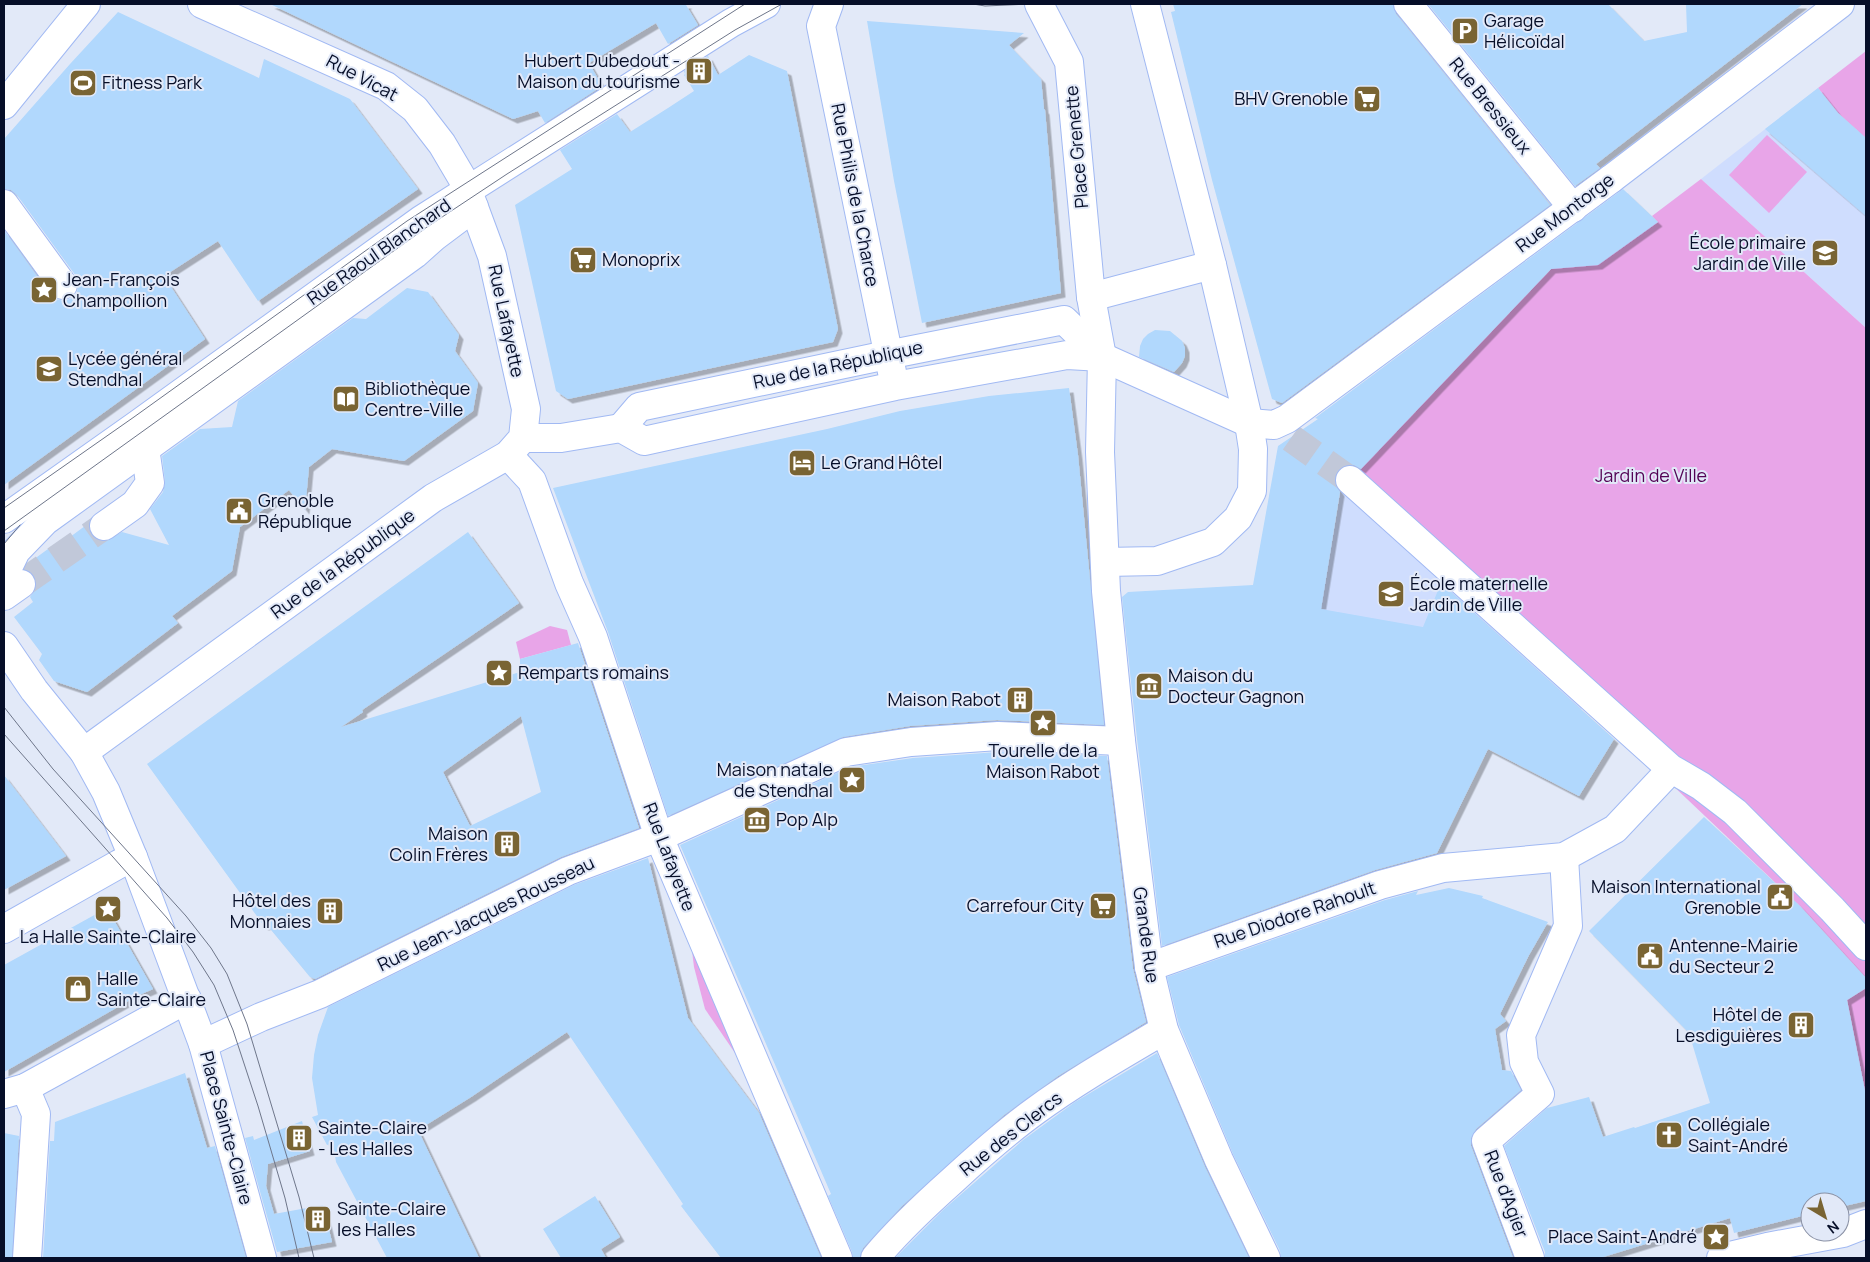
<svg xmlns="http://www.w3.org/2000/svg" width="1870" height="1262" font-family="Manrope,sans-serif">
  <defs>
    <filter id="shadow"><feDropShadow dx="4.5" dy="4.5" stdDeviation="0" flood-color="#0004"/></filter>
  </defs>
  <rect width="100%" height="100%" fill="#e2e9f8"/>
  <g fill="#cfddfe">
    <polygon points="1818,88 1838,113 1866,138 1866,328 1701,179"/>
    <polygon points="1341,490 1583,706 1574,721 1316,636"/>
  </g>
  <g fill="#e8a5e8">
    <polygon points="1866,51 1866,138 1838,113 1818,88"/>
    <polygon points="1767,135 1807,172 1769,213 1729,175"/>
    <polygon points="1701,179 1866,328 1866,978 1800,906 1350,480 1551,269 1658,222 1652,216"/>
    <polygon points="550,626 567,630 571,645 520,659 516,642"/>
    <polygon points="689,926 744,1053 735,1053 705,1009 694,967"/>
    <polygon points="1866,988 1866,1096 1847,1000"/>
  </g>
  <g fill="#b1d8fd" fill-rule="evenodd" filter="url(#shadow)">
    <polygon points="270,4 688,4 686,5 698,25 668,44 656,23 589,63 601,84 598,86 599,88 545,123 538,111 513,119"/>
    <polygon points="1173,4 1393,4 1396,14 1550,205 1282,403 1272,399 1212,180 1171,12 1175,11"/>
    <polygon points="1428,4 1608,4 1644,41 1687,32 1686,4 1803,4 1596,164 1600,168 1575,186"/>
    <polygon points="118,12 259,78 264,59 350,99 418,189 258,301 218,241 164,276 205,339 4,485 4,230 50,294 56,299 64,301 72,298 77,292 79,284 76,276 17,195 11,190 4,189 4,139 70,64"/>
    <polygon points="867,21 1024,33 1009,45 1041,79 1044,109 1045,110 1061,293 922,323 894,181"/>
    <polygon points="749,55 787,71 838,329 833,342 568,399 556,391 515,205 572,169 560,150 617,114 630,132 668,108 694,91 684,75 685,74 684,71 708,56 718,75"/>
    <polygon points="1818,88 1838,113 1866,138 1866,216 1765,129"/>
    <polygon points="1623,189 1658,222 1598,265 1551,269 1361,469 1354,465 1346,465 1338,470 1335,476 1335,484 1340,492 1321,609 1423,627 1441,583 1614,739 1579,796 1488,749 1437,853 1375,870 1162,946 1137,739 1122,597 1128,592 1253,585 1278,446 1318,419 1315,418"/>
    <polygon points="407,288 428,292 459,335 455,351 478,383 473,411 404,461 332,449 309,467 305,510 289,490 240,527 232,571 172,616 178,623 87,692 54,681 39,660 42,654 14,617 33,602 30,597 35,590 36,582 33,575 25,569 26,565 48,549 51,551 89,523 91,535 98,540 106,541 122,532 169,545 150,509 163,492 165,482 162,456 200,429 232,427 238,401 353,318 366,319"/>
    <polygon points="1155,330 1170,331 1182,341 1185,348 1185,356 1182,363 1174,372 1139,357 1140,346 1143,339 1148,334"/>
    <polygon points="1069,388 1078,455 1104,725 997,720 910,726 843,737 668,816 608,632 553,488 827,429 900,411 989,396"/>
    <path d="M468 532 519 603 362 710 363 712 341 727 520 672V659L578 643 639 828 561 857 315 979 310 977 267 925 264 926 147 764ZM521 716 541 792 470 826 443 772Z"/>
    <polygon points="998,752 1107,756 1133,969 1146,1022 1058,1076 1004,1115 902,1206 863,1248 860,1258 853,1258 852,1252 828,1196 831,1194 680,845 850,767 913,758"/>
    <polygon points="4,775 66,856 4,890"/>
    <polygon points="1704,817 1800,906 1866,978 1866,988 1847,1000 1866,1096 1866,1201 1840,1207 1840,1202 1810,1202 1810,1214 1734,1233 1730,1218 1600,1258 1545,1258 1545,1252 1504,1146 1547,1108 1589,1097 1603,1137 1634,1127 1635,1128 1710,1103 1689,1033 1589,931"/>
    <polygon points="648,858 688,1018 759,1113 821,1258 721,1258 681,1206 683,1204 567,1032 471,1097 418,1130 479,1258 387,1258 336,1162 333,1143 327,1145 312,1117 318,1115 312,1078 314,1055 318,1035 328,1007 574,885"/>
    <polygon points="1449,888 1483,896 1482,898 1548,922 1529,955 1500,1014 1506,1021 1495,1029 1502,1070 1511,1071 1521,1090 1476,1129 1471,1138 1471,1146 1513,1258 1281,1258 1280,1251 1233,1154 1179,1025 1167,977 1385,900 1418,891 1416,895"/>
    <polygon points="107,908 153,989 137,996 4,1072 4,965"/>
    <polygon points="1157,1053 1205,1167 1249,1258 895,1258 943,1210 1023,1140 1075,1102"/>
    <polygon points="185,1073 207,1148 215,1146 246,1258 43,1258 50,1141 54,1141 55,1122"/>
    <polygon points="302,1121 310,1151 268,1164 266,1186 274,1214 323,1205 332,1242 277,1252 245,1138 253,1136 254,1140"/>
    <polygon points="4,1133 19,1136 12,1258 4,1258"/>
    <polygon points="595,1196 620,1237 601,1249 606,1258 561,1258 543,1229"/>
  </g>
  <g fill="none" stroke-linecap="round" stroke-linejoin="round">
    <g stroke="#c1c8d9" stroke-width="28" stroke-dasharray="28 14" stroke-linecap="butt">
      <polyline points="1291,438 1350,480"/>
      <polyline points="21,584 104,526"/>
    </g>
    <g stroke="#a1b9f3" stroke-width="30">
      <g id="pedestrian">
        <polyline points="829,4 821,26 892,372"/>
        <polyline points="1039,4 1069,62 1091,297 1102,357 1100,452 1106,591 1121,741 1149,967 1164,1030 1219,1160 1266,1258"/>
        <polyline points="4,105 86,4"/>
        <polyline points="4,204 63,285"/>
        <polyline points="1091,297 1212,265"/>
        <polyline points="621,428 639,407 887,355 1064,320 1102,357 1249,423 1274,425 1287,419 1611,179"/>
        <polyline points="523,438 561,438 621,428 644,441 895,386 1067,355 1102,357"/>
        <polyline points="508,455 532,481 569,583 593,637 659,837 838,1258"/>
        <polyline points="1350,480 1670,768 1701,786 1735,812 1832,909 1866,946"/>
        <polyline points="4,519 137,425 421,220 731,23 766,4"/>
        <polyline points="104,526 135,504 150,483 145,448"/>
        <polyline points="1105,562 1157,561 1213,542 1238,518 1252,491 1253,449 1249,423 1212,265 1145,4"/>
        <polyline points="4,596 21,584"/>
        <polyline points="84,752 106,792 133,857 203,1044 262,1258"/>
        <polyline points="4,929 119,864 133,857"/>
        <polyline points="1149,967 1380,885 1443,868 1564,857 1615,829 1663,778"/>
        <polyline points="203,1044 261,1017 320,994 568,871 659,837 846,752 911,742 998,736 1121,741"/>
        <polyline points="25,1088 36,1114 27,1258"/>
        <polyline points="4,1094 25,1088 187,999"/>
        <path d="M875 1258C899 1229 925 1205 953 1180 979 1156 1006 1132 1035 1111 1076 1081 1120 1056 1164 1030"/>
        <polyline points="1530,1258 1486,1141 1540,1094 1524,1062 1521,1035 1568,926 1564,857"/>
        <polyline points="1721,1258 1767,1247 1843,1233 1866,1224"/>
      </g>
    </g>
    <g stroke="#a1b9f3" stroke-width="30">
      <g id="minor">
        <polyline points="1408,4 1573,208"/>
        <polyline points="1611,179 1840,4"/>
        <polyline points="4,576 16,551 45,521 415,254 434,237 474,207"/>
        <polyline points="4,646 34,690 84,752 433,498 508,455 523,438 526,409 492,256 465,183 442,144 415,109 386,86 202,4"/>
      </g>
    </g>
    <use href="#pedestrian" stroke="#fff" stroke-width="28"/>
    <use href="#minor" stroke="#fff" stroke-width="28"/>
    <g stroke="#6e768a" stroke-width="1">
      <polyline points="973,4 985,6 1030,4"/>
      <polyline points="4,508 134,417 407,221 745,4"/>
      <polyline points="4,531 427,227 507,174 735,30 782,4"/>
      <polyline points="4,544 20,525"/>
      <polyline points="4,707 53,769 186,916 211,948 227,974 247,1024 299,1197 314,1258"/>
      <polyline points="4,734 167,918 193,952 214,985 233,1030 258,1106 285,1198 299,1258"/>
    </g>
  </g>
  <defs>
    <g id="parking-square" transform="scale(1.4375)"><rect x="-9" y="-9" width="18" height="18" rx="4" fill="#796433" stroke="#e2e9f8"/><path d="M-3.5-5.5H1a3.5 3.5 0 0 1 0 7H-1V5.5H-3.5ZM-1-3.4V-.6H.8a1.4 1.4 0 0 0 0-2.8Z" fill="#fff"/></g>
    <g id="building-square" transform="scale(1.4375)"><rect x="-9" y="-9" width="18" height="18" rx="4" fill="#796433" stroke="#e2e9f8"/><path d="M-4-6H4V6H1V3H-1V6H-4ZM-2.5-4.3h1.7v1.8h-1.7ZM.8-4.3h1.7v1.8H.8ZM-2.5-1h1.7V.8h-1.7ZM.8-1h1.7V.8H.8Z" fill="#fff"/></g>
    <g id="stadium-square" transform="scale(1.4375)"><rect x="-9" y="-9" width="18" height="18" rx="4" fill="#796433" stroke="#e2e9f8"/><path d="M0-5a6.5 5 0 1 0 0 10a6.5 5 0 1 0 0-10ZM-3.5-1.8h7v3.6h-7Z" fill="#fff"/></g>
    <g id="supermarket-square" transform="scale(1.4375)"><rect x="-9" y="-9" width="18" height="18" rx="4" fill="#796433" stroke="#e2e9f8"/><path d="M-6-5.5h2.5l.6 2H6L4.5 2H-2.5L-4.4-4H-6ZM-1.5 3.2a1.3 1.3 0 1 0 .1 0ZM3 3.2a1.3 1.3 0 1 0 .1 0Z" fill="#fff"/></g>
    <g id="school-square" transform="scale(1.4375)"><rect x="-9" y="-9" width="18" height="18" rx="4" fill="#796433" stroke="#e2e9f8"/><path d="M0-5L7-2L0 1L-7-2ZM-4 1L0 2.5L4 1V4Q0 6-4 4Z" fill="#fff"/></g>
    <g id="sight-square" transform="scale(1.4375)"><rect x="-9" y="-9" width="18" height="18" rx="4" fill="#796433" stroke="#e2e9f8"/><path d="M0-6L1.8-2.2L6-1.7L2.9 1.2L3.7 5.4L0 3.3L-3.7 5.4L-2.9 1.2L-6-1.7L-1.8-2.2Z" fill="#fff"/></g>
    <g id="library-square" transform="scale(1.4375)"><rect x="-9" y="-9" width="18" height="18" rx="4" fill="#796433" stroke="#e2e9f8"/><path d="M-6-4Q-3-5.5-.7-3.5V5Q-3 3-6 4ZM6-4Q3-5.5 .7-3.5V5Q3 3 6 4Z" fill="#fff"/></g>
    <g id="hotel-square" transform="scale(1.4375)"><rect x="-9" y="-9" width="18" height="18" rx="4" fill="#796433" stroke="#e2e9f8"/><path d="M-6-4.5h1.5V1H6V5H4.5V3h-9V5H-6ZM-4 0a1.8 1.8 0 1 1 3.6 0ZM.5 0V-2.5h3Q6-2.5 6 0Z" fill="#fff"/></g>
    <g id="civic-square" transform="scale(1.4375)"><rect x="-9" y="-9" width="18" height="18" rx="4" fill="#796433" stroke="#e2e9f8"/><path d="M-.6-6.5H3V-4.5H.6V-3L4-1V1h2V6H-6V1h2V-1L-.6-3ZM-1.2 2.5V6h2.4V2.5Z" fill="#fff"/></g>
    <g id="museum-square" transform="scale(1.4375)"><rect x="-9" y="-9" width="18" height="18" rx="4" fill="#796433" stroke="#e2e9f8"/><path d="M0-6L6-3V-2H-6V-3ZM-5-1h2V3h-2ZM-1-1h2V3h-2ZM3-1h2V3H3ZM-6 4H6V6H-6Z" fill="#fff"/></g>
    <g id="shop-square" transform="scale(1.4375)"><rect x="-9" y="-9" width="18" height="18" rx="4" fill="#796433" stroke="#e2e9f8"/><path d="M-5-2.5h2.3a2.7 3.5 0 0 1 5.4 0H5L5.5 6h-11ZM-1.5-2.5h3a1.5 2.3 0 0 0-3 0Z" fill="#fff"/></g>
    <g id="church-square" transform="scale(1.4375)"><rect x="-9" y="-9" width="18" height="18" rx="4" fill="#796433" stroke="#e2e9f8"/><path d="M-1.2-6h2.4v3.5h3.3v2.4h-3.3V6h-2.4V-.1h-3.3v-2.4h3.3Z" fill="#fff"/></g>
  </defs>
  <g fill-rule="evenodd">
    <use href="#parking-square" x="1465" y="31"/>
    <use href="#building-square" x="699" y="71"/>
    <use href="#stadium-square" x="83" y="83"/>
    <use href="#supermarket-square" x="1367" y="99"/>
    <use href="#school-square" x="1825" y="253"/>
    <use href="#supermarket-square" x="583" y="260"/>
    <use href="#sight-square" x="44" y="290"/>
    <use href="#school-square" x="49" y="369"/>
    <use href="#library-square" x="346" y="399"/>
    <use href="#hotel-square" x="802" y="463"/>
    <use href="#civic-square" x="239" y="511"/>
    <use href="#school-square" x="1391" y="594"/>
    <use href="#sight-square" x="499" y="673"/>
    <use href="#museum-square" x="1149" y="686"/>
    <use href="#building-square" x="1020" y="700"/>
    <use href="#sight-square" x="1043" y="723"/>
    <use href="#sight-square" x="852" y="780"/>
    <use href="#museum-square" x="757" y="820"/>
    <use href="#building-square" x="507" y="844"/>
    <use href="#civic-square" x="1780" y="897"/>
    <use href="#supermarket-square" x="1103" y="906"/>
    <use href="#sight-square" x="108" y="909"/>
    <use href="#building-square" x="330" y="911"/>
    <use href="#civic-square" x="1650" y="956"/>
    <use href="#shop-square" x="78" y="989"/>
    <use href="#building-square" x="1801" y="1025"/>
    <use href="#church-square" x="1669" y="1135"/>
    <use href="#building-square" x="299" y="1138"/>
    <use href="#building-square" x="318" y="1219"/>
    <use href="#sight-square" x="1716" y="1237"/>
  </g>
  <g text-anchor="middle" stroke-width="4" stroke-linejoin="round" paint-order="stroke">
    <g font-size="18" fill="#060e28" stroke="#e2e9f8" text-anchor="start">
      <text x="1484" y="27">Garage<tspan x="1484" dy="21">Hélicoïdal</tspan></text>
      <text x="680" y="67" text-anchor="end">Hubert Dubedout -<tspan x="680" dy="21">Maison du tourisme</tspan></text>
      <text x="102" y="89">Fitness Park</text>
      <text x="1348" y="105" text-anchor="end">BHV Grenoble</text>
      <text x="1806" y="249" text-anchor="end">École primaire<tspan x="1806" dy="21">Jardin de Ville</tspan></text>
      <text x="602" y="266">Monoprix</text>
      <text x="63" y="286">Jean-François<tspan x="63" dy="21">Champollion</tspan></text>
      <text x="68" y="365">Lycée général<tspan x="68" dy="21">Stendhal</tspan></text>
      <text x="365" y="395">Bibliothèque<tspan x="365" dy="21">Centre-Ville</tspan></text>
      <text x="821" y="469">Le Grand Hôtel</text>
      <text x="258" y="507">Grenoble<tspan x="258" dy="21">République</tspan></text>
      <text x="1410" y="590">École maternelle<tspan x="1410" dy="21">Jardin de Ville</tspan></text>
      <text x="518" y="679">Remparts romains</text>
      <text x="1168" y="682">Maison du<tspan x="1168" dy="21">Docteur Gagnon</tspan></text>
      <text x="1001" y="706" text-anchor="end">Maison Rabot</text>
      <text x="1043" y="757" text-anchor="middle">Tourelle de la<tspan x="1043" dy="21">Maison Rabot</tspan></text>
      <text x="833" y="776" text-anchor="end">Maison natale<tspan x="833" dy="21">de Stendhal</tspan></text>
      <text x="776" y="826">Pop Alp</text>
      <text x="488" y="840" text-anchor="end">Maison<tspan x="488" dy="21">Colin Frères</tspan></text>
      <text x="1761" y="893" text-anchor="end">Maison International<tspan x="1761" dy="21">Grenoble</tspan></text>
      <text x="311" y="907" text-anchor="end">Hôtel des<tspan x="311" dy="21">Monnaies</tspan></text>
      <text x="1084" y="912" text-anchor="end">Carrefour City</text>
      <text x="108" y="943" text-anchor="middle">La Halle Sainte-Claire</text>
      <text x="1669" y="952">Antenne-Mairie<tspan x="1669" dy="21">du Secteur 2</tspan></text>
      <text x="97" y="985">Halle<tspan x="97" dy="21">Sainte-Claire</tspan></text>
      <text x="1782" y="1021" text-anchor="end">Hôtel de<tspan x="1782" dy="21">Lesdiguières</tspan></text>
      <text x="1688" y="1131">Collégiale<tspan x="1688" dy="21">Saint-André</tspan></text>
      <text x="318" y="1134">Sainte-Claire<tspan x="318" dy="21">- Les Halles</tspan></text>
      <text x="337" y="1215">Sainte-Claire<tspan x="337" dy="21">les Halles</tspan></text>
      <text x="1697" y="1243" text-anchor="end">Place Saint-André</text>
    </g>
    <g font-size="18" fill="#060e28" stroke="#e2e9f8">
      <text transform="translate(362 78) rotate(28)" y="6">Rue Vicat</text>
      <text transform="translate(1490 106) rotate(51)" y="6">Rue Bressieux</text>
      <text transform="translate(1077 147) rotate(-95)" y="6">Place Grenette</text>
      <text transform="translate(855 195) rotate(79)" y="6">Rue Philis de la Charce</text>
      <text transform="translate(1565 213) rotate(-37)" y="6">Rue Montorge</text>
      <text transform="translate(379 252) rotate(-35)" y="6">Rue Raoul Blanchard</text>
      <text transform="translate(506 321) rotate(78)" y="6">Rue Lafayette</text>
      <text transform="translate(838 365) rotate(-12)" y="6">Rue de la République</text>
      <text transform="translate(343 564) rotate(-36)" y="6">Rue de la République</text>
      <text transform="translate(669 857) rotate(69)" y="6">Rue Lafayette</text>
      <text transform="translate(486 914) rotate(-26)" y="6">Rue Jean-Jacques Rousseau</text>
      <text transform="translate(1295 915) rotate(-19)" y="6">Rue Diodore Rahoult</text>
      <text transform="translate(1146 935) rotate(82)" y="6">Grande Rue</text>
      <text transform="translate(226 1128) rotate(75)" y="6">Place Sainte-Claire</text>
      <text transform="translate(1011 1134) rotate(-38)" y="6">Rue des Clercs</text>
      <text transform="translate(1506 1194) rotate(69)" y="6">Rue d'Agier</text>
    </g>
    <g font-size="18" fill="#530355" stroke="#e2e9f8">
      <text x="1651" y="482">Jardin de Ville</text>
    </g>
  </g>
  <rect width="1870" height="1262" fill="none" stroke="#060e28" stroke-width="10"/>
  <g transform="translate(1825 1217) rotate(142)"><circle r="24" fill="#e2e9f8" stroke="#8a91a5"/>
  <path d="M0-4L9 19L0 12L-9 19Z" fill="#796433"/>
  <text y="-8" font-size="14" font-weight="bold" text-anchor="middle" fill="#060e28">N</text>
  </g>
</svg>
